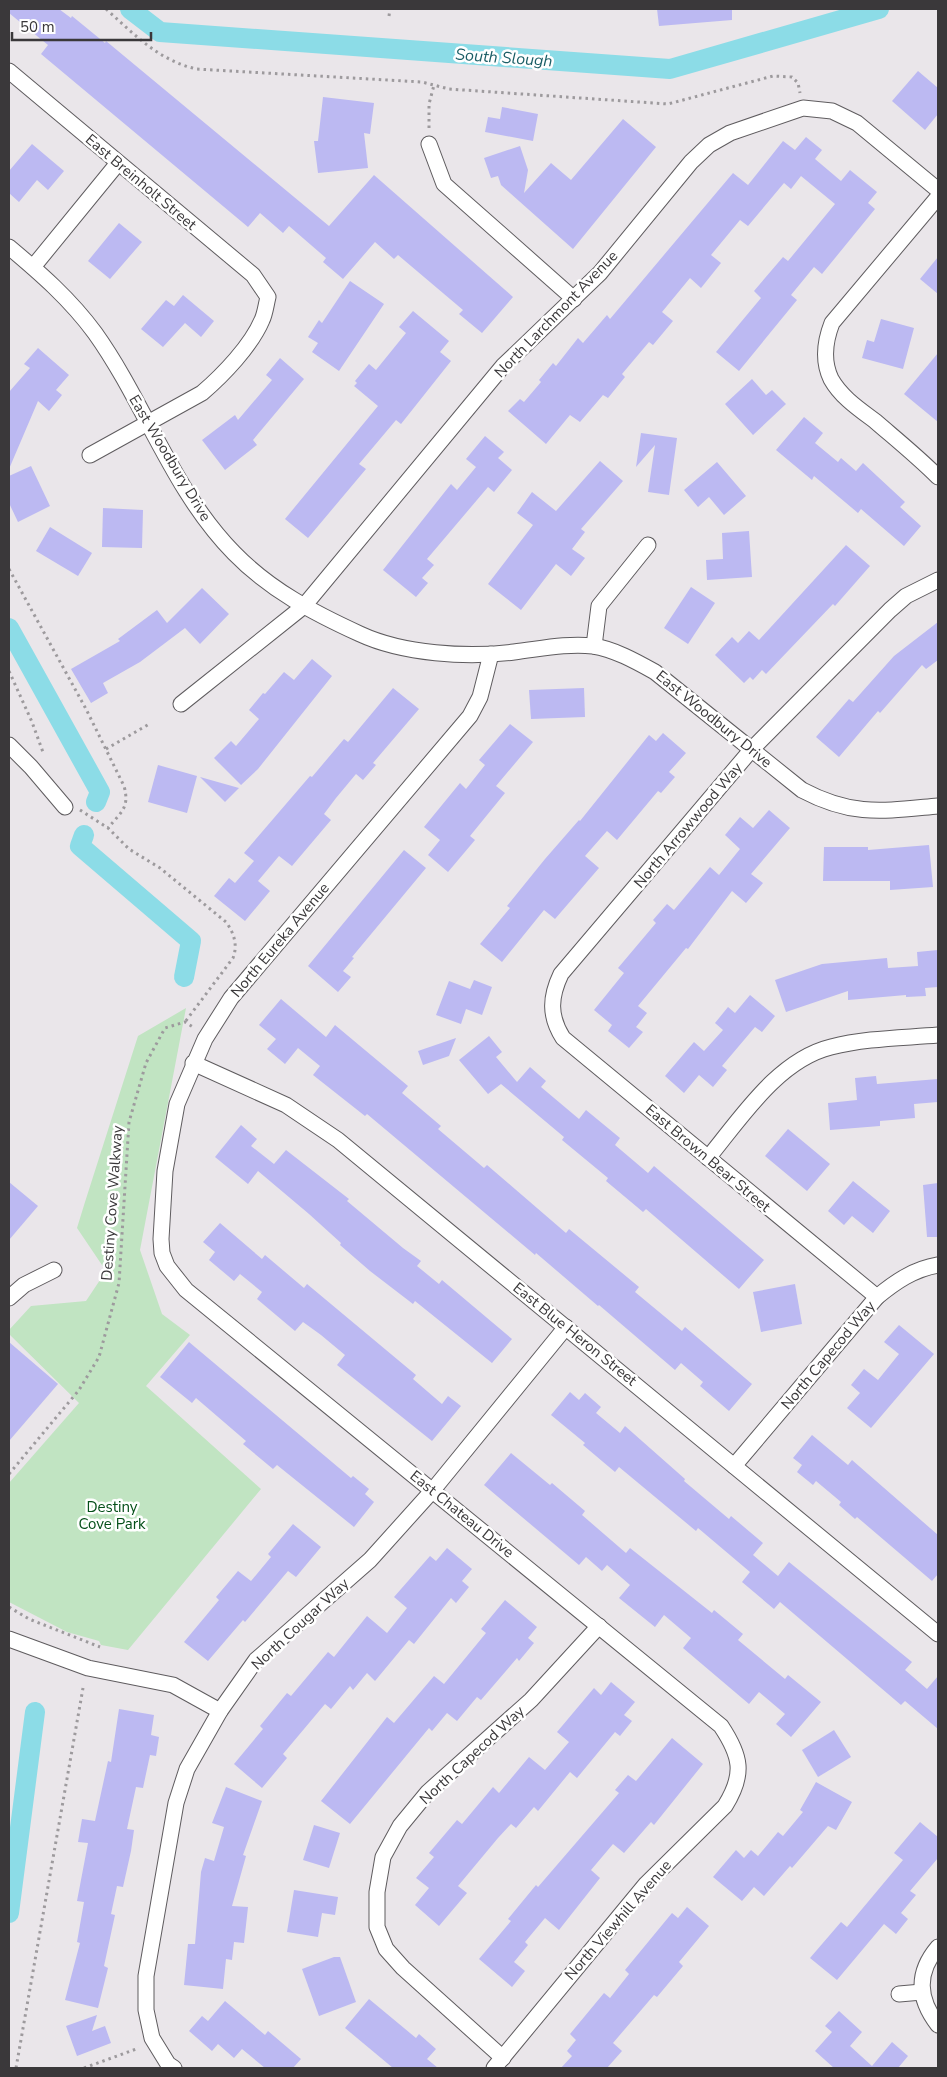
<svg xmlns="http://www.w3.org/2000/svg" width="947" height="2077" font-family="'Nunito Sans',sans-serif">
  <rect width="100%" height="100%" fill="#eae6ea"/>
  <polygon fill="#c1e4c2" points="186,1008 140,1250 162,1314 190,1335 146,1386 261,1489 128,1650 101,1645 99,1641 67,1632 9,1602 9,1483 79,1403 9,1334 9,1330 31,1306 86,1301 106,1271 77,1228 85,1202 138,1036"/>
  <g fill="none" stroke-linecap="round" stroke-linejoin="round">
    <g stroke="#8cdce7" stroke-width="20">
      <polyline points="130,9 160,32 670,69 879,9"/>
      <polyline points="9,628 100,792 96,802"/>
      <polyline points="84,835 80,846 191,941 184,977"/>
      <polyline points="9,1913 35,1712"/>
    </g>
  </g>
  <g fill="#bcb9f2">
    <polygon points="9,9 59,9 71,18 72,16 105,43 106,41 329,226 374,175 513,297 482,333 459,314 463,310 398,255 394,259 375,242 343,279 323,262 326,258 289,226 283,233 260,213 248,227 41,54 48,45 9,13"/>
    <polygon points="657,9 732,9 732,20 659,26"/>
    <polygon points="918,71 938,88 938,114 925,130 892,101"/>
    <polygon points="323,97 374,103 370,134 364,133 368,168 318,173 314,141 318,141"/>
    <polygon points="502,107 538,114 533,141 485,132 488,117 500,119"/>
    <polygon points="623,119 656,147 573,249 501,185 498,176 491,178 484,158 520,146 528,170 524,193 551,163 571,180"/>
    <polygon points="806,137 822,150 815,159 841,181 850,170 877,192 868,203 875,209 822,274 814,267 791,295 797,300 739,371 716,352 761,298 754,291 783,257 788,261 835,204 801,176 791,189 784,183 748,226 740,220 711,255 721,263 701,288 690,278 662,312 673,321 653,345 649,342 622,374 625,377 608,398 603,395 580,422 570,415 546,444 508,411 520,399 524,402 541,382 539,380 553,363 556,366 578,338 583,343 607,315 610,319 733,173 748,185 783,141 795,150"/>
    <polygon points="32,144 64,171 48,190 37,180 19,202 9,193 9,171"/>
    <polygon points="119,223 142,242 110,279 88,261"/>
    <polygon points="938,257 938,294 920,279"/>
    <polygon points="350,281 384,304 339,371 312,352 318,343 308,337 319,320 322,323"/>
    <polygon points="183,295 214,321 201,337 185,323 163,347 141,329 166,300 174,306"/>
    <polygon points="413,311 449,341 440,352 451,361 401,424 396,420 359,464 366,469 308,538 285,519 378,406 354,386 357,383 355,381 369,364 376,370 406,333 399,327"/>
    <polygon points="881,319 914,328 903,369 862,358 867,340 874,342"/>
    <polygon points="38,348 69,375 56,390 62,395 49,411 38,401 9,469 9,392 30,368 24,364"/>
    <polygon points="938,353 938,422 904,394"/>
    <polygon points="280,358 304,379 253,440 257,445 225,470 202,440 235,415 238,420 272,380 266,375"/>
    <polygon points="752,379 766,395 772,390 786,404 753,435 725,404"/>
    <polygon points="804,417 823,433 815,443 838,462 841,458 856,471 863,463 905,502 900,507 921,526 904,546 861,509 858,513 814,476 812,480 776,450"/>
    <polygon points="641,433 677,438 669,495 648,492 655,445 636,467"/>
    <polygon points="485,436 504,452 498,458 512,470 494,492 488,487 427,559 434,565 422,578 428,583 416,597 383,570 451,484 457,490 476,467 466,459"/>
    <polygon points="600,461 623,481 581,529 585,532 572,549 585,558 571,576 556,564 521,610 488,584 533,525 517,513 532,492 556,511"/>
    <polygon points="717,462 746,496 724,515 709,497 698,507 684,490"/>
    <polygon points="31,466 50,506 18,522 9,503 9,476"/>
    <polygon points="103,508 143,510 142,548 102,547"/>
    <polygon points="50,527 92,553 78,576 36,551"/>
    <polygon points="749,531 752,577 707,580 706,560 723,559 722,533"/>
    <polygon points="846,545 870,566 835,606 833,604 766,674 762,670 753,680 750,677 744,683 715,655 732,637 738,643 749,631 759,640"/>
    <polygon points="691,587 715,603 688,644 664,628"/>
    <polygon points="202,588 229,614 200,644 185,628 140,662 103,683 108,693 91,703 71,669 120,641 118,639 157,610 167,623"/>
    <polygon points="938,622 938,660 926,669 922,665 880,713 878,711 839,757 816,737 849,699 853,702 894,656"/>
    <polygon points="312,659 332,676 258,769 241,785 214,758 231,741 236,746 259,719 249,710 263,693 265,694 284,672 294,680"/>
    <polygon points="393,688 419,709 373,763 376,765 363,780 356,774 336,798 324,814 331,820 292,866 279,856 258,881 270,891 245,921 214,896 229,878 235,883 254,861 244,853 310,776 312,777 344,739 348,742"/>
    <polygon points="584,688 585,717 531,719 529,690"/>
    <polygon points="510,724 533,742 496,786 505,793 470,836 475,840 448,872 428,855 440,840 424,827 460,783 466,789 485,765 479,760"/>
    <polygon points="663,733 686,753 669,772 675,777 661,793 658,791 617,840 607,831 585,856 599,868 555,919 544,910 502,962 480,944 510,908 507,906 545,859 579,820 580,821 649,735 656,741"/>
    <polygon points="158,765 197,776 187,813 148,802"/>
    <polygon points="200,777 239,788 225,802"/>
    <polygon points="769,810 790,828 751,874 763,883 746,903 732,891 688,949 686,948 638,1006 647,1013 636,1027 643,1032 629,1048 608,1031 612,1025 594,1010 624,973 618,968 656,923 653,920 667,904 674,910 710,867 719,875 740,849 725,835 740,817 753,828"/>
    <polygon points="929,845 933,887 890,890 890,881 823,881 824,847 868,847 868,850"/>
    <polygon points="404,850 426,868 352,957 354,958 343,971 351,977 338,992 308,966"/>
    <polygon points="938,950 938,987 925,988 926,996 906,997 906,995 848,1000 848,991 786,1012 775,980 822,964 887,958 888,968 918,966 917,952"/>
    <polygon points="474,980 492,987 482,1015 466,1009 461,1024 436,1015 449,981 470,989"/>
    <polygon points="750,995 775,1016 762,1032 755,1027 722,1066 727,1070 713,1087 699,1075 684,1093 665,1076 694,1042 704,1051 723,1030 715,1023 728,1007 735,1013"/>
    <polygon points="281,999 326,1037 335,1025 408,1086 402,1093 441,1126 438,1129 484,1168 487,1165 566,1233 569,1229 639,1287 635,1292 682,1331 685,1327 752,1384 729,1411 700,1386 703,1382 681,1363 675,1370 599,1305 598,1306 536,1253 535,1255 367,1114 365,1116 313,1075 320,1066 298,1048 285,1064 267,1049 276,1039 259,1025"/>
    <polygon points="489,1036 502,1052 496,1057 517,1082 530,1067 546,1081 541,1087 579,1119 586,1110 620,1138 615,1145 648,1173 654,1166 764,1260 739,1289 646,1209 643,1212 606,1181 608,1178 562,1140 564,1137 501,1084 488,1094 459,1060"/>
    <polygon points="456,1038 449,1056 423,1065 418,1051"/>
    <polygon points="876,1076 877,1084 938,1079 938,1102 914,1104 915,1118 880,1121 880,1126 830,1130 828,1103 857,1100 855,1078"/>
    <polygon points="241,1125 257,1139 251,1146 274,1164 286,1150 349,1199 347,1201 403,1248 421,1261 417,1266 439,1284 442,1280 512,1339 492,1363 415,1301 413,1304 370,1271 340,1245 341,1243 309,1214 258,1171 248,1184 215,1157"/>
    <polygon points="788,1129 830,1164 807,1191 765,1156"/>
    <polygon points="853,1181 890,1211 873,1233 852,1216 844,1225 828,1211"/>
    <polygon points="9,1182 38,1206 9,1240"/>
    <polygon points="938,1183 938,1237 927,1237 923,1185"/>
    <polygon points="220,1223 262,1259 265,1255 304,1288 307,1284 416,1375 413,1379 442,1404 448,1396 461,1406 432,1441 337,1365 345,1355 321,1335 303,1322 295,1331 257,1299 262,1292 240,1274 234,1281 209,1260 215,1252 203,1242"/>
    <polygon points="795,1284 802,1324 761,1332 753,1292"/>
    <polygon points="899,1325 934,1354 871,1428 847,1408 860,1393 851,1385 864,1369 878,1380 899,1354 884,1342"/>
    <polygon points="9,1342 58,1384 9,1441"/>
    <polygon points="189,1342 351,1478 353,1476 369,1489 365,1494 374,1502 354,1527 277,1465 273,1469 243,1444 246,1441 196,1398 192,1403 160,1377"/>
    <polygon points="570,1392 579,1400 585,1393 601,1407 596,1413 620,1433 625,1426 685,1479 684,1481 729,1519 731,1516 763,1543 753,1555 778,1576 789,1562 912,1662 905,1670 927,1689 938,1676 938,1729 905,1701 901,1705 780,1602 774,1609 742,1582 750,1572 698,1528 696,1531 619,1467 615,1472 583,1445 585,1443 551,1415"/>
    <polygon points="812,1435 848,1465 852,1460 938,1535 938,1574 932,1581 857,1517 855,1519 839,1505 841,1502 816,1481 813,1485 797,1472 802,1465 793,1458"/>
    <polygon points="511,1453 550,1485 552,1483 585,1511 582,1515 626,1553 630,1548 712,1613 714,1610 743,1634 738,1640 785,1679 788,1675 821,1702 791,1737 776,1724 785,1714 759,1692 749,1704 683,1648 691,1638 664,1615 655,1627 619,1598 630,1585 607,1565 602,1571 586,1557 579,1565 484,1485"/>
    <polygon points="293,1524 321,1547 296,1577 288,1571 245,1622 243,1620 208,1661 184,1642 219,1600 216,1597 238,1571 251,1581 271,1557 268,1554"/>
    <polygon points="447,1548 472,1569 462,1581 469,1587 456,1603 451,1598 414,1644 409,1640 375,1681 367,1673 353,1690 350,1686 331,1709 325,1704 283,1754 287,1758 262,1788 234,1764 263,1729 260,1726 287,1693 291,1696 328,1652 334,1657 367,1616 387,1633 407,1608 394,1597 430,1556 436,1561"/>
    <polygon points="505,1600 537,1627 528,1638 534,1643 519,1661 517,1658 481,1700 477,1697 457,1721 447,1713 432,1731 429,1728 350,1824 321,1801 387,1717 394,1723 434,1676 444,1684 486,1633 481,1629"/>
    <polygon points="611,1682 635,1702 624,1715 632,1721 620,1736 615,1732 577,1778 570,1772 538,1811 534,1807 516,1828 511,1824 498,1838 458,1886 467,1893 439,1926 415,1905 429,1888 416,1878 434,1857 429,1853 457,1820 462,1824 493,1787 499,1793 529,1757 545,1770 569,1742 557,1732 594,1688 601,1695"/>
    <polygon points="119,1709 154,1715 151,1735 159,1737 156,1756 150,1755 143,1788 136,1787 127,1829 134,1830 131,1851 123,1887 117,1886 111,1914 115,1915 104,1966 108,1968 98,2008 65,2000 80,1943 77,1942 84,1902 77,1901 88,1843 78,1842 82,1819 95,1821 108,1761 111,1762"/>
    <polygon points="834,1730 851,1757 818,1777 802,1750"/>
    <polygon points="672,1738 703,1764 654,1825 651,1822 624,1853 613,1844 591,1870 600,1878 559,1930 545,1918 525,1942 528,1945 514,1962 525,1971 512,1987 479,1959 511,1921 508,1919 536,1885 538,1887 619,1793 615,1790 628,1775 636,1781"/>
    <polygon points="816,1782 852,1802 836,1830 828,1826 792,1868 790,1866 764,1896 754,1887 742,1901 713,1877 736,1850 744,1858 751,1850 758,1856 778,1832 783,1836 803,1812 800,1810"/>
    <polygon points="226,1787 262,1801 243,1855 246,1856 232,1906 248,1907 244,1943 234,1942 232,1960 226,1959 223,1989 184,1985 188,1944 195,1944 201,1872 205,1858 214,1861 224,1827 212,1823"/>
    <polygon points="920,1822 938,1837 938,1858 910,1891 916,1895 901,1913 908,1919 896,1934 884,1924 837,1980 810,1958 841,1922 847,1927 903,1860 894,1853"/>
    <polygon points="314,1825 340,1833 329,1868 303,1860"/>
    <polygon points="294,1890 338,1897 335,1915 322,1913 318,1937 287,1932"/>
    <polygon points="687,1907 709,1926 679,1962 683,1966 657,1997 654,1995 613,2043 622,2051 607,2068 561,2068 572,2056 567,2051 576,2040 570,2034 604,1993 610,1998 629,1974 625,1970 672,1913 678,1918"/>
    <polygon points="334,1957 340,1957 356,2002 319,2016 302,1969"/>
    <polygon points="369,1999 416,2038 419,2034 436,2049 427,2059 438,2068 393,2068 345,2028"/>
    <polygon points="225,2001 265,2035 268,2031 301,2059 293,2068 265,2068 242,2049 234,2058 218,2044 212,2051 189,2031 202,2016 208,2021"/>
    <polygon points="839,2011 862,2032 850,2046 872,2066 892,2042 908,2056 898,2068 834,2068 815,2051 832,2032 825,2026"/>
    <polygon points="97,2015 92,2031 105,2026 111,2043 77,2056 66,2026"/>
  </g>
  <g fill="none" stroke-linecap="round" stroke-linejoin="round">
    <g stroke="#5f5c5f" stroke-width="17">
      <g id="street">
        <path d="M9 71 253 275 268 297C266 305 265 314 262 320 251 346 223 375 202 393L90 455"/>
        <polyline points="429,144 444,184 574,299"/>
        <path d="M938 197 832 323C825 341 822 360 831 379 841 397 859 409 875 421 897 440 918 457 938 477"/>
        <path d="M9 247C40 273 70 299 95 333 145 403 172 490 234 553 270 590 314 613 360 634 403 654 467 658 514 652 540 649 567 643 593 646 614 649 637 662 655 672L802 790C853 817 883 811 938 806"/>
        <polyline points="33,267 118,163"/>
        <polyline points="594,646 599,606 648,545"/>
        <path d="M491 654 480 697 470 716 231 998 205 1039 177 1104 165 1171 161 1239 162 1253 167 1266 186 1290 721 1726C741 1756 745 1774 725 1806L646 1884 494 2068"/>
        <polyline points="181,704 304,606 503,366 600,273 691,162 709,145 730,133 803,108 832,111 857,123 938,190"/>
        <polyline points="9,745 31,767 65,807"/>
        <polyline points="193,1063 286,1105 338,1140 938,1634"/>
        <path d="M708 1158C741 1118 778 1060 831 1047 866 1038 903 1038 938 1035"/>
        <path d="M877 1297 563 1038C549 1016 550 997 561 974L752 749 890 610 906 596 938 580"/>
        <polyline points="9,1298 24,1285 54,1270"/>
        <path d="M734 1466 877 1297C895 1282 914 1269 938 1265"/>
        <polyline points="9,1639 88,1668 173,1685 220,1711"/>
        <path d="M938 1947C916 1973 918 1999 938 2025"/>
        <polyline points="899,1994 922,1992"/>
        <polyline points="503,2058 403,1968 386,1949 377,1927 377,1892 383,1857 400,1826 428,1792 531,1700 599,1626"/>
        <polyline points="174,2068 168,2064 152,2038 146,2010 146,1976 176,1803 187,1769 220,1711 256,1660 370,1560 433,1490 566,1327"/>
      </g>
    </g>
    <g stroke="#9d9a9d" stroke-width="3" stroke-dasharray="2.5 4" stroke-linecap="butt">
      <path d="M106 9C134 34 159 61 197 69L422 82 449 89 668 104 773 76 792 77 798 83 800 93"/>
      <polyline points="389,16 390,9"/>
      <polyline points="429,128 429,104 434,85"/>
      <path d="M9 569 86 709 124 786C130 808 121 812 108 828"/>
      <polyline points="9,671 32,722 44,755"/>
      <polyline points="106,749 151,723"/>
      <path d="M80 810 108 828 129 849 160 868 226 922C234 933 238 945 233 958L185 1022"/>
      <polyline points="9,1474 79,1390 99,1357 119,1283 129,1122 146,1063 165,1028 185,1022 193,1027"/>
      <polyline points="9,1607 29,1619 100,1647"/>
      <polyline points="16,2068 83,1688"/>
      <polyline points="84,2068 139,2048"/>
    </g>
    <use href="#street" stroke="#fff" stroke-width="15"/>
  </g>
  <g text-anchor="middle" stroke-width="5" stroke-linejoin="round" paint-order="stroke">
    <g font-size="15" fill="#3a383a" stroke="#fff">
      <text transform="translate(141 182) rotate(40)" y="5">East Breinholt Street</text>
      <text transform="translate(556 314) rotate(-46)" y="5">North Larchmont Avenue</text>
      <text transform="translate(170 458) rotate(59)" y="5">East Woodbury Drive</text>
      <text transform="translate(714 719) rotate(39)" y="5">East Woodbury Drive</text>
      <text transform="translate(688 825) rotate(-50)" y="5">North Arrowwood Way</text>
      <text transform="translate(280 940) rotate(-50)" y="5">North Eureka Avenue</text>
      <text transform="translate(708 1158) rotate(40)" y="5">East Brown Bear Street</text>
      <text transform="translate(112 1203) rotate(-86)" y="5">Destiny Cove Walkway</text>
      <text transform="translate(575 1334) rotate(39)" y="5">East Blue Heron Street</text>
      <text transform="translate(828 1355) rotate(-50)" y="5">North Capecod Way</text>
      <text transform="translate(462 1514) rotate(39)" y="5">East Chateau Drive</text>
      <text transform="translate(300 1624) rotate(-43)" y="5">North Cougar Way</text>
      <text transform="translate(472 1755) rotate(-43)" y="5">North Capecod Way</text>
      <text transform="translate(618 1920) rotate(-49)" y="5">North Viewhill Avenue</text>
    </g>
    <g font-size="15" fill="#044f18" stroke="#fff">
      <text x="112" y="1512">Destiny<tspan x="112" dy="17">Cove Park</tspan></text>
    </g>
    <g font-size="16" font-style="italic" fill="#1b5e66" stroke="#fff">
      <text transform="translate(504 57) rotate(4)" y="6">South Slough</text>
    </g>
  </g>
  <rect width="947" height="2077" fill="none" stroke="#3a383a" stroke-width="20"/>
  <path d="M12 32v8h139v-8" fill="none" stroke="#3a383a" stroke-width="2.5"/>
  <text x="20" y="32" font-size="15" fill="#3a383a" stroke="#ffffff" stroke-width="4" paint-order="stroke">50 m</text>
</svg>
